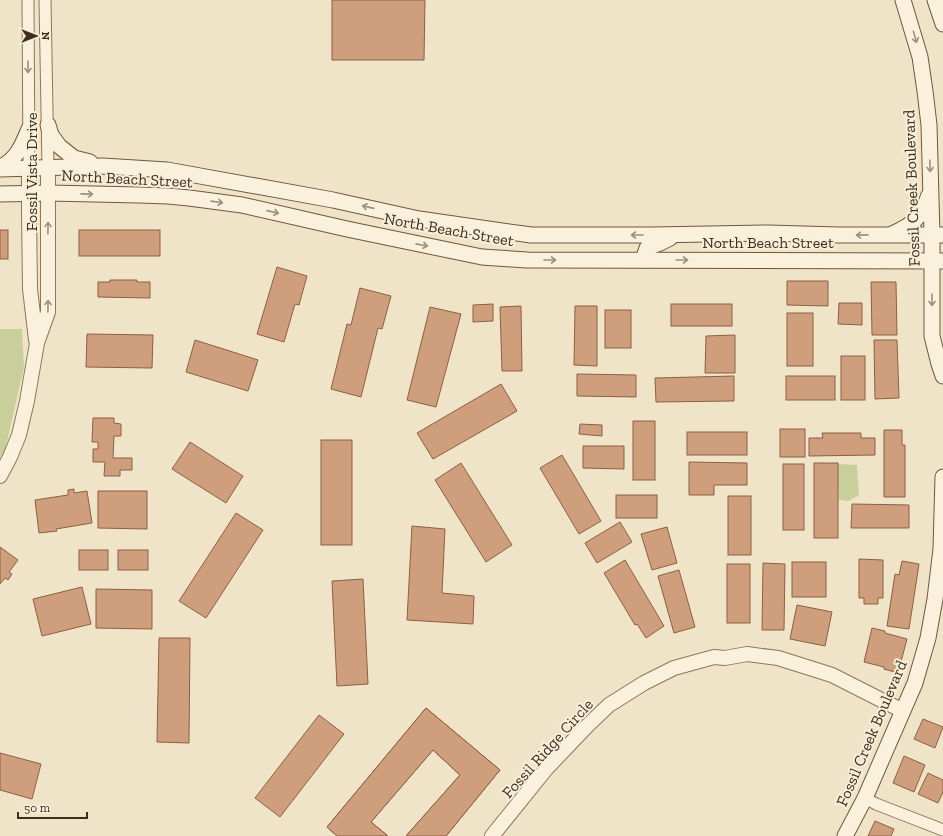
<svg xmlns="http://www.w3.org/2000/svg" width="943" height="836" font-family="'Zilla Slab',serif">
  <rect width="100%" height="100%" fill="#f0e4c8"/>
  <g fill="#c9cf9b">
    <polygon points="0,329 22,329 24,367 5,450 0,457"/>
    <polygon points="837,464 857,465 859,495 849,501 839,500"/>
  </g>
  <g fill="#cf9f7d" stroke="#8d5f41">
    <polygon points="332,0 425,0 424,60 332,60"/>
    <rect x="0" y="230" width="8" height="29"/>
    <rect x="79" y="230" width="81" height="26"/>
    <polygon points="277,267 307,276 299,305 295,304 284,342 257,334"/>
    <polygon points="110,280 137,280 137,282 150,282 150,298 98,297 98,282 110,282"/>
    <polygon points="787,281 828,281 828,306 787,305"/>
    <polygon points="871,282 896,282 897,335 872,335"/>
    <polygon points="360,288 391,296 382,329 378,328 361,397 331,389 347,324 351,325"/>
    <polygon points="839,303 862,303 862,325 838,324"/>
    <polygon points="493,304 493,321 473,322 473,305"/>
    <rect x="671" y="304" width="61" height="22"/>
    <polygon points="521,306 522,371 502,371 500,307"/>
    <polygon points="575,306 597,306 597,366 574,365"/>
    <polygon points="430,307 461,314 436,407 407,400"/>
    <rect x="605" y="310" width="26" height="38"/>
    <rect x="787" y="313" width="26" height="53"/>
    <polygon points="87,334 153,335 152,368 86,367"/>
    <polygon points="735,335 735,373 705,373 706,336"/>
    <polygon points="195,340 258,360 248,391 186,372"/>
    <polygon points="874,340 897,340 899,398 875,399"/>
    <rect x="841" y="356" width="24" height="44"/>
    <polygon points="577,374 636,375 636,397 577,396"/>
    <polygon points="734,376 734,401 656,402 655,378"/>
    <rect x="786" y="376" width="49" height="24"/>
    <polygon points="501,384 517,411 433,459 417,433"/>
    <polygon points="93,418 114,418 114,423 121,424 121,436 114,436 113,458 132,458 132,470 120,470 120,476 104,476 105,462 93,462 93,449 98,449 98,442 92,442"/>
    <rect x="633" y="421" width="22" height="59"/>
    <polygon points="580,424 602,425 602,436 579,434"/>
    <rect x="780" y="429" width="25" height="28"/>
    <polygon points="884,430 902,430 902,445 905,445 905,497 884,497"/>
    <rect x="687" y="432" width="60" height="23"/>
    <polygon points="822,433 861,433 861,438 875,438 875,455 809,456 809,438 823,438"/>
    <rect x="321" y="440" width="31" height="105"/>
    <polygon points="190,442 243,476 226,503 172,469"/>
    <polygon points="583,446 624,446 624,469 583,468"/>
    <polygon points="562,455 601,521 579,534 540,468"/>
    <polygon points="689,462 747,463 747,485 714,485 714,495 689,495"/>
    <polygon points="461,463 512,545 486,562 435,480"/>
    <rect x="814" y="463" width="24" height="75"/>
    <rect x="783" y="464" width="21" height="66"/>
    <polygon points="74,489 74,493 87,491 92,523 56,529 57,531 39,533 35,500 68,495 68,490"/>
    <polygon points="98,491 147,491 147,529 98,528"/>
    <rect x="616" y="495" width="41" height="23"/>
    <rect x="728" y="496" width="23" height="59"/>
    <polygon points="852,504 909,505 909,528 851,528"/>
    <polygon points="236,513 263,530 206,618 179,601"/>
    <polygon points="620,522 632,542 597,563 585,543"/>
    <polygon points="412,526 445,529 442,593 474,596 473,624 407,620"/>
    <polygon points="667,527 677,563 652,570 641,534"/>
    <polygon points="0,547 18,560 9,572 12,574 8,580 5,578 0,584"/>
    <rect x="79" y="550" width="29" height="20"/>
    <rect x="118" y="550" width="30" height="20"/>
    <polygon points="859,559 883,560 883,598 878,598 878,604 864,604 864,598 859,598"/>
    <polygon points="625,560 664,626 646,638 637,624 635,625 604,573"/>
    <polygon points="902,561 919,564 909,629 887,626 895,574 899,575"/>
    <rect x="792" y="562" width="34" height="35"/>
    <polygon points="763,563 785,564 784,630 762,630"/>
    <rect x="727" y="564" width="23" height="59"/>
    <polygon points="679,570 695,627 674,633 658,576"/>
    <polygon points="363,579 368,684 337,686 332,581"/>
    <polygon points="82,587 91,624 42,636 33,599"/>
    <polygon points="96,589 152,590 152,629 96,628"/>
    <polygon points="797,605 832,612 825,646 790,639"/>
    <polygon points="872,628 885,631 885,633 907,639 898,673 884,669 884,667 864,662"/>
    <polygon points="159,638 190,638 189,743 157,742"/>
    <polygon points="426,708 500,770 446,836 406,836 460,775 433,750 371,822 388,836 337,836 327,827"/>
    <polygon points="426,708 500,770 446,836 406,836 460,775 433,750 371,822 388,836 337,836 327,827"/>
    <polygon points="319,715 344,734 280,817 255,798"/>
    <polygon points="923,719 943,727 935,748 914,739"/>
    <polygon points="0,753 41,764 32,799 0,790"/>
    <polygon points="904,756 925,765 914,792 893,783"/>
    <polygon points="928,773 943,780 943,792 938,803 918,794"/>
    <polygon points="875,821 894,829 891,836 868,836"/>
  </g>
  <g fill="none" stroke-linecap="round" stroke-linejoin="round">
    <g stroke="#8d765c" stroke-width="13">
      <g id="minor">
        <polyline points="28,0 29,168"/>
        <polyline points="45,0 48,167"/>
        <polyline points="865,798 876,804 943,830"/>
      </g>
    </g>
    <g stroke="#8d765c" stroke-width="16">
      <g id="tertiary">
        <polyline points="29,168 29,211 30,289 36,340"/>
        <polyline points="0,476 10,457 19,435 27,401 37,343 48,312 48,167"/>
        <polyline points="492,836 546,769 587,726 609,705 644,683 674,668 714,657 725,658 747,654 778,658 832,675 903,711"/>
      </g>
    </g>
    <g stroke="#6f573f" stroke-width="17">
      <g id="secondary">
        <polyline points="903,0 920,57 925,91 929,125 932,235 932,336 939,364 943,376"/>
        <polyline points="935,0 943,24"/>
        <polyline points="48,125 51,135 59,146 74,158 90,162"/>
        <path d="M0 167C16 161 23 144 29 129"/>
        <polyline points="0,169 103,166 167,170 333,200 419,219 531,235 652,235 768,233 839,235 943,235"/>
        <polyline points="0,194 48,193 139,195 168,196 189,198 242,205 347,229 482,257 527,260 943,261"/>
        <path d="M892 234C914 224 921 218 929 195"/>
        <polyline points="643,260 647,248 660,243 670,238"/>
        <polyline points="845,836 865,798 915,683 928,638 935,599 941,549 943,477"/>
      </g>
    </g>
    <use href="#minor" stroke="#faf1dc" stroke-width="11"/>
    <use href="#tertiary" stroke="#faf1dc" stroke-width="14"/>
    <use href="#secondary" stroke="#faf1dc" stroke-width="15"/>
  </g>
  <defs><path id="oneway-shaft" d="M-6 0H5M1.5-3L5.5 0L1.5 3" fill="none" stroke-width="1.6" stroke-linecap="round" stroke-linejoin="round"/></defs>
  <g stroke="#9c907e">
    <use href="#oneway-shaft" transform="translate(915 37) rotate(74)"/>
    <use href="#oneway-shaft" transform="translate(28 67) rotate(90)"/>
    <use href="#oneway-shaft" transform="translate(930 166) rotate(89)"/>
    <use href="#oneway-shaft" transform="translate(87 194) rotate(1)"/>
    <use href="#oneway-shaft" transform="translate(217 202) rotate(8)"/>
    <use href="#oneway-shaft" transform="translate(368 207) rotate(-167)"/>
    <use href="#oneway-shaft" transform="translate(273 212) rotate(13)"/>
    <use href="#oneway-shaft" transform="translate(48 228) rotate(-89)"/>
    <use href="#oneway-shaft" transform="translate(637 235) rotate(180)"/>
    <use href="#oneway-shaft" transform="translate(862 235) rotate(179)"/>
    <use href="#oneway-shaft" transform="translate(422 245) rotate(11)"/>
    <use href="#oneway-shaft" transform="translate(550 260)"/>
    <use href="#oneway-shaft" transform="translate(682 260)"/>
    <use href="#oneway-shaft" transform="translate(932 300) rotate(90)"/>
    <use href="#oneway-shaft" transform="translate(48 306) rotate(-89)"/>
  </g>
  <g text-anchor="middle" stroke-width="4" stroke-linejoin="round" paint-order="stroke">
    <g font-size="16" fill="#3d2e20" stroke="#f7eed8">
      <text transform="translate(31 172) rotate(-90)" y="6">Fossil Vista Drive</text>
      <text transform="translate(127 178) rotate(3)" y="6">North Beach Street</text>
      <text transform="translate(911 188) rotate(-92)" y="6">Fossil Creek Boulevard</text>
      <text transform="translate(449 229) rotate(10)" y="6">North Beach Street</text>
      <text x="768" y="248">North Beach Street</text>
      <text transform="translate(871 733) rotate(-67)" y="6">Fossil Creek Boulevard</text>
      <text transform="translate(547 748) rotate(-48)" y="6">Fossil Ridge Circle</text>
    </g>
  </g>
  <g transform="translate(36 36) rotate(90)" stroke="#f7eed8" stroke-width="3" paint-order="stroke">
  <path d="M0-3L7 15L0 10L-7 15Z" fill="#3d2e20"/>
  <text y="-6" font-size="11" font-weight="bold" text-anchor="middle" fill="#3d2e20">N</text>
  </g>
  <path d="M18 812v6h69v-6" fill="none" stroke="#3d2e20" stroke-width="2"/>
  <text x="24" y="812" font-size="12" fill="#3d2e20" stroke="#f7eed8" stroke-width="3" paint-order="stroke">50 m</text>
</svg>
